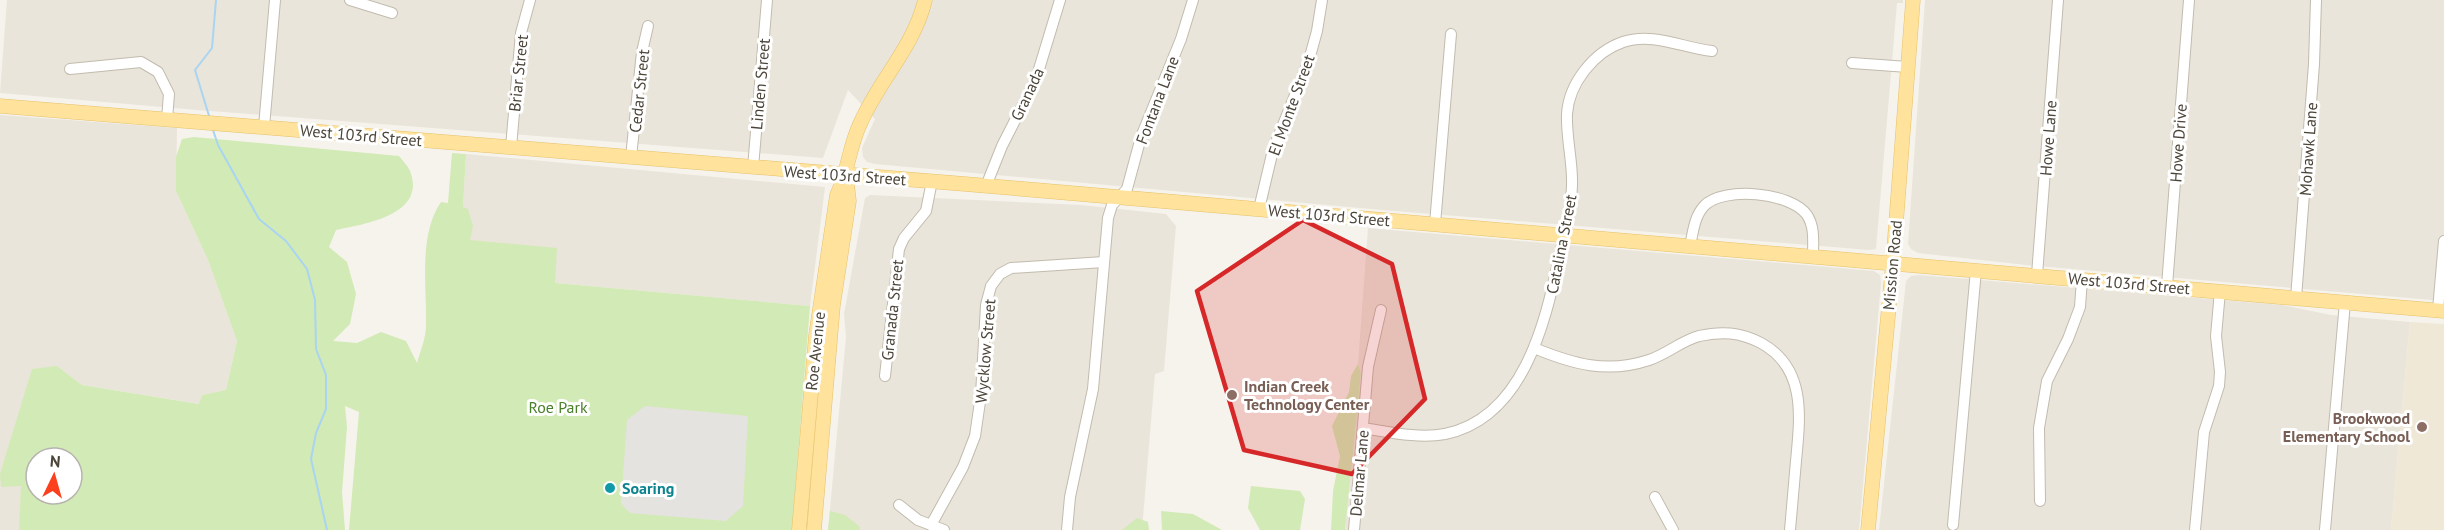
<svg xmlns="http://www.w3.org/2000/svg" width="2444" height="530" font-family="'PT Sans',sans-serif">
  <rect width="100%" height="100%" fill="#f6f3ec"/>
  <g fill="#eae5da">
    <polygon points="7,0 1903,0 1903,3 1897,3 1876,249 1869,250 1371,209 875,164 867,162 863,157 862,148 875,119 848,90 823,158 197,110 0,93"/>
    <polygon points="1925,0 2444,0 2444,301 2026,265 1918,253 1911,249 1908,244"/>
    <polygon points="0,115 177,128 176,191 208,260 237,341 226,390 202,395 200,404 82,385 57,366 36,458 30,530 0,530"/>
    <polygon points="466,154 825,187 810,306 555,283 461,239"/>
    <polygon points="870,195 1081,205 1166,214 1176,226 1164,371 1155,374 1142,530 828,530 846,337 844,314 865,198"/>
    <polygon points="1368,228 1874,271 1880,275 1881,283 1859,530 1345,530 1361,374 1358,364"/>
    <polygon points="1919,275 2282,305 2331,315 2410,322 2391,530 1879,530 1906,281 1911,276"/>
  </g>
  <polygon fill="#efe8d6" points="2410,322 2444,324 2444,530 2391,530"/>
  <g fill="#d2eab5" fill-rule="evenodd">
    <path d="M194 137 399 156C402 160 408 166 410 171 427 215 365 224 336 230L329 247 347 262 356 294 350 324 333 341 357 343 381 332 406 341 417 363C420 352 426 338 426 326 427 288 418 235 441 202L448 203 452 153 466 154 463 207 468 209 473 226 470 240 557 248 555 283 810 306 792 530H349L359 412 345 406 347 427 342 492 345 530H19L21 486 1 487 0 474 32 369 57 366 82 385 199 404 202 395 226 390 237 341 208 260 176 191V157L182 139ZM36 458H72V494H36Z"/>
    <polygon points="1358,364 1361,374 1345,530 1331,530 1333,491 1340,456 1332,426 1349,392 1351,376"/>
    <polygon points="1251,486 1300,491 1305,499 1300,530 1260,530 1248,508"/>
    <polygon points="830,511 845,515 859,526 860,530 828,530"/>
    <polygon points="1161,511 1193,514 1222,530 1162,530"/>
    <polygon points="1137,518 1148,522 1149,530 1122,530"/>
  </g>
  <polygon fill="#e5e3e0" points="645,406 748,416 743,506 726,521 630,513 621,504 627,420"/>
  <g fill="none" stroke-linecap="round" stroke-linejoin="round">
    <g stroke="#a9d4f2" stroke-width="2">
      <polyline points="210,119 195,70 212,48 216,0"/>
      <polyline points="212,127 218,145 259,219 286,241 307,269 315,300 316,349 326,375 326,409 316,433 311,459 327,530"/>
    </g>
    <g stroke="#c2bbae" stroke-width="12">
      <g id="minor">
        <polyline points="350,0 392,13"/>
        <polyline points="1852,63 1908,67"/>
        <polyline points="70,69 141,62 158,72 169,94 167,119"/>
        <polyline points="264,127 275,0"/>
        <polyline points="511,147 521,33 530,0"/>
        <polyline points="631,157 642,52 648,26"/>
        <polyline points="753,168 767,0"/>
        <polyline points="986,186 1002,146 1036,79 1060,0"/>
        <polyline points="1259,209 1273,150 1309,60 1317,31 1322,0"/>
        <polyline points="1435,224 1451,34"/>
        <path d="M1690 246C1693 233 1694 217 1704 206 1723 186 1791 192 1807 215 1815 227 1813 242 1813 256"/>
        <polyline points="2037,275 2058,0"/>
        <polyline points="2167,286 2189,0"/>
        <polyline points="2296,298 2314,64 2316,0"/>
        <polyline points="2438,310 2444,241"/>
        <path d="M1534 348C1573 364 1607 374 1649 360 1667 354 1681 341 1699 336 1721 331 1740 332 1761 343 1807 368 1800 418 1796 461 1794 484 1792 507 1790 530"/>
        <polyline points="885,376 899,249 904,238 926,211 932,181"/>
        <path d="M1363 428C1389 432 1419 439 1445 434 1523 418 1545 324 1559 258 1565 234 1571 210 1572 186 1573 162 1566 138 1567 114 1569 83 1594 52 1623 42 1653 32 1683 48 1712 51"/>
        <polyline points="1655,497 1673,530"/>
        <polyline points="2040,501 2039,428 2047,381 2068,339 2080,307 2082,279"/>
        <polyline points="899,505 918,520 944,530"/>
        <polyline points="931,525 963,467 975,436 981,395 986,305 991,286 1000,274 1011,268 1104,262"/>
        <polyline points="1953,525 1976,270"/>
        <polyline points="1067,530 1070,497 1093,389 1108,218 1112,205 1127,189 1141,137 1181,39 1193,0"/>
        <polyline points="1354,530 1368,367 1381,310"/>
        <polyline points="2195,530 2204,432 2219,386 2220,372 2216,336 2220,291"/>
        <polyline points="2325,530 2345,302"/>
      </g>
    </g>
    <g stroke="#e6c16a" stroke-width="15">
      <g id="major">
        <polyline points="0,106 965,184 2444,311"/>
        <path d="M799 530 816 335 837 195C848 172 849 147 860 124 879 80 914 47 925 0"/>
        <polyline points="814,530 833,305 849,201 846,176"/>
        <polyline points="1868,530 1893,263 1913,0"/>
      </g>
    </g>
    <use href="#minor" stroke="#fff" stroke-width="10"/>
    <use href="#major" stroke="#ffe39c" stroke-width="14"/>
  </g>
  <path fill="#d62828" fill-opacity="0.2" stroke="#d62828" stroke-width="4.5" stroke-linejoin="round" d="M1303 220 1392 264 1425 399 1352 474 1244 450 1197 291Z"/>
  <g fill="#8d6e63" stroke="#fff" stroke-width="2">
    <circle cx="1232" cy="395" r="6"/>
    <circle cx="2422" cy="427" r="6"/>
  </g>
  <circle fill="#0f9aa8" stroke="#fff" stroke-width="2" cx="610" cy="488" r="6"/>
  <g text-anchor="middle" stroke-width="6" stroke-linejoin="round" paint-order="stroke">
    <g font-size="16" fill="#4b4439" stroke="#fff">
      <text transform="translate(518 73) rotate(-84)" y="6">Briar Street</text>
      <text transform="translate(760 84) rotate(-85)" y="6">Linden Street</text>
      <text transform="translate(639 91) rotate(-84)" y="6">Cedar Street</text>
      <text transform="translate(1027 94) rotate(-65)" y="6">Granada</text>
      <text transform="translate(1157 100) rotate(-69)" y="6">Fontana Lane</text>
      <text transform="translate(1291 105) rotate(-70)" y="6">El Monte Street</text>
      <text transform="translate(361 135) rotate(5)" y="6">West 103rd Street</text>
      <text transform="translate(2048 138) rotate(-86)" y="6">Howe Lane</text>
      <text transform="translate(2178 143) rotate(-86)" y="6">Howe Drive</text>
      <text transform="translate(2308 149) rotate(-86)" y="6">Mohawk Lane</text>
      <text transform="translate(845 175) rotate(4)" y="6">West 103rd Street</text>
      <text transform="translate(1329 215) rotate(5)" y="6">West 103rd Street</text>
      <text transform="translate(1561 244) rotate(-79)" y="6">Catalina Street</text>
      <text transform="translate(1892 265) rotate(-85)" y="6">Mission Road</text>
      <text transform="translate(2129 283) rotate(5)" y="6">West 103rd Street</text>
      <text transform="translate(892 310) rotate(-84)" y="6">Granada Street</text>
      <text transform="translate(815 351) rotate(-84)" y="6">Roe Avenue</text>
      <text transform="translate(985 351) rotate(-85)" y="6">Wycklow Street</text>
      <text transform="translate(1359 473) rotate(-85)" y="6">Delmar Lane</text>
    </g>
    <g font-size="16" font-weight="bold" fill="#785e54" stroke="#fff" text-anchor="start">
      <text x="1244" y="392">Indian Creek<tspan x="1244" dy="18">Technology Center</tspan></text>
      <text x="2410" y="424" text-anchor="end">Brookwood<tspan x="2410" dy="18">Elementary School</tspan></text>
    </g>
    <g font-size="16" fill="#4a7f2a" stroke="#fff">
      <text x="558" y="413">Roe Park</text>
    </g>
    <g font-size="16" font-weight="bold" fill="#0d838f" stroke="#fff" text-anchor="start">
      <text x="622" y="494">Soaring</text>
    </g>
  </g>
  <g transform="translate(54 476) rotate(5)"><circle r="28" fill="#ffffff" stroke="#b7b4b0" stroke-width="1.5"/>
  <path d="M0-4.5L10 22L0 15L-10 22Z" fill="#fc3f1d"/>
  <text y="-9" font-size="16" font-weight="bold" text-anchor="middle" fill="#4b4439">N</text>
  </g>
</svg>
